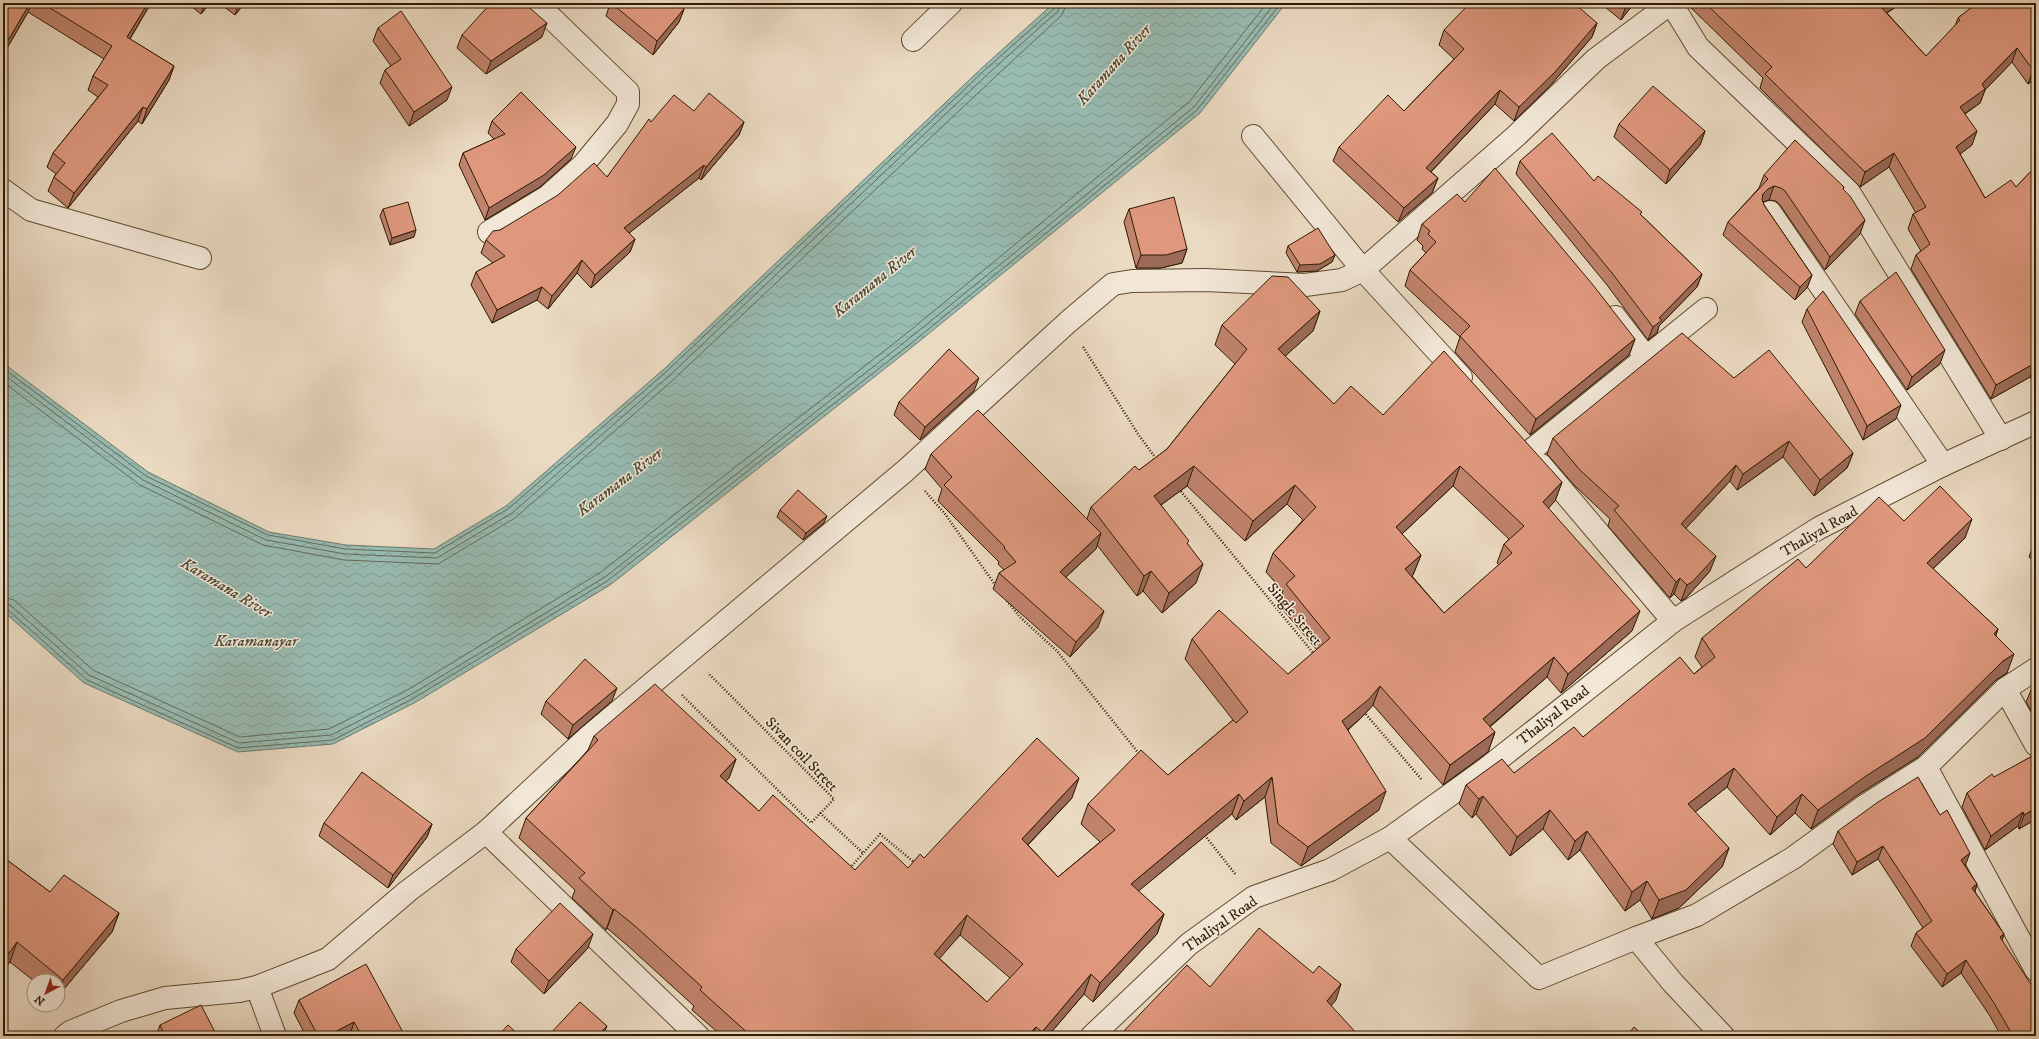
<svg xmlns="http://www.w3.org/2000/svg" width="2039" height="1039" font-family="'IM FELL DW Pica',serif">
  <defs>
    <pattern id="water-waves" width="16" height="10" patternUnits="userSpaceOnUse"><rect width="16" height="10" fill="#98bbb2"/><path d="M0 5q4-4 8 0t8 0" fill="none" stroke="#83a097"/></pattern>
  </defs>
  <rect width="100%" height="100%" fill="#ebdac2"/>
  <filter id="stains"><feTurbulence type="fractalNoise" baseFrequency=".005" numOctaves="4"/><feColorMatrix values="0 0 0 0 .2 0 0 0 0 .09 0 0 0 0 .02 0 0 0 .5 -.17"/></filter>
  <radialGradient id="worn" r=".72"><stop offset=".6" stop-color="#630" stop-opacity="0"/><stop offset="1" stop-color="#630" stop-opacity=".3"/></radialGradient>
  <polygon fill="url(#water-waves)" stroke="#6e7b6b" points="1054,3 1286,3 1200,113 911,348 610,585 416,702 333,744 238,752 84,683 3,611 3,363 148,472 269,532 346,545 434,549 506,506 664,369 984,66"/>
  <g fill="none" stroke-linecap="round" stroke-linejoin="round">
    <g stroke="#646b59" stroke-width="1">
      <polyline points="3,368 146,476 268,535 345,549 435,553 508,509 666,372 987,68 1055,8 1056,3"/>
      <polyline points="3,374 143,480 266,540 345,554 437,558 512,513 669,376 990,72 1058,11 1061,3"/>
      <polyline points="3,382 140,485 263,545 344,560 438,564 515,518 673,380 995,77 1062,15 1067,3"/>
      <polyline points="3,597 14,600 93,670 240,737 329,729 409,689 601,572 902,337 1189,102 1267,3"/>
      <polyline points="3,603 10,605 89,675 239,743 331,735 412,694 605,577 906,341 1194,107 1275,3"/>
      <polyline points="3,608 7,609 87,680 238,748 333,740 414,698 607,581 909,345 1197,110 1281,3"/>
    </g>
    <g stroke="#5e4b30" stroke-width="24">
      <g id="minor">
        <polyline points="913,40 951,3"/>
        <polyline points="1253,136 1363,270 1516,136 1596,59 1671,3 1698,47 1849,192 2001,439"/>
        <polyline points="3,190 31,210 200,258"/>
        <polyline points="1770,212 1943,465"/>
        <polyline points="489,232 547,197 583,165 617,124 628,104 628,92 536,3"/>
        <polyline points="1615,317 1646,357"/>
        <polyline points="1529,452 1706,309"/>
        <polyline points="1541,465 1673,621"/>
        <polyline points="2005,689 2036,745"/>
        <polyline points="1926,767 2036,970"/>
        <polyline points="486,832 698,1036"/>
        <polyline points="1390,838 1539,978 1636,938 1673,983 1723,1036"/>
        <polyline points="1636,938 1697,915 1793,858 1866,805 1926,767 2005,689 2036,669"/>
        <polyline points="257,987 275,1036"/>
        <polyline points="65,1036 70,1032 121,1011 165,998 239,991 257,987 328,959 408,891 486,832 587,738 905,471 1068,322 1113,284 1132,281 1206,280 1305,285 1342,280 1363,270 1461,377"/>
        <polyline points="1092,1036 1189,944 1254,897 1330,870 1390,838 1486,769 1673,621 1819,528 1943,465 2036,422"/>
      </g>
    </g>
    <g stroke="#2f1b00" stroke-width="2.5" stroke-dasharray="1 2" stroke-linecap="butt">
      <polyline points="1083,347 1138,434 1157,460"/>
      <polyline points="1179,489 1314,654"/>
      <polyline points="925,491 945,514 996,586"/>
      <polyline points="1007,601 1020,617 1057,651 1140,755"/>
      <polyline points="682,695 811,823 834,799 708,673"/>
      <polyline points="1364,712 1422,780"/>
      <polyline points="820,813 863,853"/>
      <polyline points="1203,833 1236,875"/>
      <polyline points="850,868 880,834 915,863"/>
    </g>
    <use href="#minor" stroke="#f2e7d7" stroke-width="22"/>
  </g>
  <g fill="#c0836c" stroke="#2f1b00" fill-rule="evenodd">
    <polygon points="3,3 151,3 130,39 174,66 169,80 142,124 138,121 68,208 48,191 54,177 56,174 47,167 53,153 98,97 88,90 93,76 104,59 28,12 3,55"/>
    <polygon points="187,3 210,3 201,14"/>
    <polygon points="219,3 245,3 235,15"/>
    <polygon points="606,3 677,3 684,9 679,22 653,55 606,16 609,7"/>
    <polygon points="1600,3 1634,3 1621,20"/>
    <polygon points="1686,3 1902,3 1887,13 1926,56 1955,26 1958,18 1972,7 1969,3 2036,3 2036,78 2028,84 2012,62 1985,90 1980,103 1965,114 1972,145 1960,154 1985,198 2016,187 2036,166 2036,386 2030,377 1991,399 1911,269 1916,255 1921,251 1908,229 1913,214 1916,213 1889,167 1860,187 1768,96 1760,88 1763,78"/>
    <polygon points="1597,23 1592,37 1550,86 1514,121 1495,104 1431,172 1438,178 1432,193 1398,222 1333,161 1339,147 1404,111 1454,59 1439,45 1444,30"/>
    <polygon points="378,28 447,100 409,126 380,83 385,70 391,66 373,41"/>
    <polygon points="462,35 542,37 486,74 457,48"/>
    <polygon points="492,121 571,159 540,187 485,220 459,165 463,153 494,139 488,133"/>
    <polygon points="651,122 744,122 739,135 701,180 699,178 629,233 635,239 630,252 591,288 577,273 548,309 537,300 492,323 471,285 476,272 493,263 481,253 486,240 500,230 607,177"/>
    <polygon points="1619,124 1705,131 1700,145 1666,184 1614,137"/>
    <polygon points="1520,161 1594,181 1641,215 1702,274 1697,287 1659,326 1657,333 1648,340 1607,285 1516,174"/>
    <polygon points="1764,175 1844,187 1843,189 1860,234 1825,270 1780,205 1776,201 1769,200 1763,202 1764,205 1812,275 1807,288 1795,300 1723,235 1728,222 1759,188"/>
    <polygon points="1465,202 1635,339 1629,355 1530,435 1455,352 1460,337 1405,286 1410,270 1426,253 1422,249 1423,246 1417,240 1422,224"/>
    <polygon points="383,209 414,237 390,245 380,216"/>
    <polygon points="1129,209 1187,249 1182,263 1161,268 1136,268 1124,222"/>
    <polygon points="1288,246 1335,255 1332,262 1317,271 1297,272 1286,253"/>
    <polygon points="1860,301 1940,364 1907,390 1855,314"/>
    <polygon points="1807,309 1896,419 1863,440 1802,322"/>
    <path d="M1320 311 1313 331 1285 356 1334 404 1383 415 1562 482 1555 501 1548 508 1632 631 1561 693 1547 677 1490 727 1495 732 1488 752 1443 785 1373 705 1361 718 1348 730 1379 810 1301 866 1271 843 1265 797 1236 820 1232 814 1138 891 1164 914 1157 934 1093 1002 1084 994 1048 1036H722L692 1010 694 1006 627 945 607 928 606 930 572 898 575 890 519 838 526 818 588 750 594 736 736 759 729 778 726 781 759 811 855 870 908 868 924 858 1072 798 1028 845 1058 877 1100 842 1081 824 1088 804 1168 775 1233 720 1185 659 1192 639 1288 674 1317 650 1278 604 1283 591 1266 572 1273 553 1303 520 1287 504 1245 541 1187 486 1161 505 1188 545 1196 583 1162 613 1143 591 1137 596 1097 545 1096 549 1066 577 1098 627 1070 657 993 589 999 573 1004 570 998 564 999 562 938 501 942 489 925 469 931 454 1087 519 1091 507 1167 449 1235 364 1215 345 1222 325ZM1453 486 1509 539 1504 544 1497 563 1499 565 1444 613 1412 576 1413 575 1421 555 1402 534ZM960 935 1010 978 987 1002 939 958Z"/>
    <polygon points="1734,378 1853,453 1847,468 1814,496 1783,457 1737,490 1730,481 1686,528 1710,571 1686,598 1681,601 1674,594 1670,598 1608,526 1610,519 1574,485 1547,454 1553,438"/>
    <polygon points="974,391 920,440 894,415 899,402"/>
    <polygon points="780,510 824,523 803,540 777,517"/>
    <polygon points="1904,521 1965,538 1933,569 1998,629 1996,635 2007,673 1996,680 1918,757 1859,794 1811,829 1795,813 1770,835 1727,787 1695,812 1729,848 1722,867 1679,908 1652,919 1640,900 1625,911 1580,850 1568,860 1543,829 1510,856 1476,814 1472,818 1459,804 1466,785 1514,773 1583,737 1694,674 1702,667 1695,657 1702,638 1806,568"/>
    <polygon points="2036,541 2036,564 2029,557 2034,543"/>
    <polygon points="2036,590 2036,604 2033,598"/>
    <polygon points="2036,686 2036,719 2026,702 2032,688"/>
    <polygon points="546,701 612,701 568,739 541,714"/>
    <polygon points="2036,754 2036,819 2019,829 2018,826 1985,850 1962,807 1967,793"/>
    <polygon points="324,823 432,824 427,837 388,888 319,836"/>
    <polygon points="1838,831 1965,866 1977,884 1975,892 2004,934 2002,940 2036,1036 2001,1036 1990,1016 1961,973 1942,987 1911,946 1916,933 1923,928 1878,859 1852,875 1833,844"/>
    <polygon points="3,857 50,892 119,913 112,932 58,996 58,981 34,981 10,962"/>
    <polygon points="588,948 544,994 511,962 516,949"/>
    <polygon points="299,1000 405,1036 350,1036 350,1035 347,1036 306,1036 294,1013"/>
    <polygon points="160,1025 217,1036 156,1036"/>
  </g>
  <g fill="#9c6a58" stroke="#2f1b00">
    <polygon points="30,3 32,3 28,12 3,55 3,49"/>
    <polygon points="148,3 151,3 122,52 127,37"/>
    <polygon points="205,3 210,3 201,14"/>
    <polygon points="239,3 245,3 235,15"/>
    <polygon points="1628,3 1634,3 1621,20 1626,6"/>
    <polygon points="1885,3 1902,3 1875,20 1880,6"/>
    <polygon points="684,9 679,22 653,55 657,41"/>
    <polygon points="547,23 542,37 486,74 491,61"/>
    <polygon points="1597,23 1592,37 1550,86 1514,121 1519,107"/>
    <polygon points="2017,48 2012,62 1985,90 1980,103 1954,121 1960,107"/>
    <polygon points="174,66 169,80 142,124 147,109"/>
    <polygon points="2036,68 2036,78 2028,84 2033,70"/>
    <polygon points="452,87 447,100 409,126 414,112"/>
    <polygon points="1500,90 1495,104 1421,182 1426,168"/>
    <polygon points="143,107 138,121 68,208 74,193"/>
    <polygon points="744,122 739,135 701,180 706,167"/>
    <polygon points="1705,131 1700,145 1666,184 1670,170"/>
    <polygon points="1977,131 1972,145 1951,161 1956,147"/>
    <polygon points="576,147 571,159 540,187 485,220 489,208"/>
    <polygon points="1894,153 1889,167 1860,187 1865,172"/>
    <polygon points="704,165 699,178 619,241 624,228"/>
    <polygon points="1438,178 1432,193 1398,222 1404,208"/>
    <polygon points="1774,186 1769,200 1763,202 1759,207 1763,194 1768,189"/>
    <polygon points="1865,220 1860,234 1825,270 1830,257"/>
    <polygon points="416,230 414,237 390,245 392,238"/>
    <polygon points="635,239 630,252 591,288 595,275"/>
    <polygon points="1187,249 1182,263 1161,268 1136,268 1141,255"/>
    <polygon points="1335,255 1332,262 1317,271 1297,272 1300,265"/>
    <polygon points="582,260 577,273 548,309 552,296"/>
    <polygon points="1702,274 1697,287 1659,326 1657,333 1648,340 1653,327 1659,318"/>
    <polygon points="1812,275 1807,288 1795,300 1800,287"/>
    <polygon points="542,287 537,300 492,323 497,310"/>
    <polygon points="1320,311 1313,331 1271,369 1278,349"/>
    <polygon points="1635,339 1629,355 1530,435 1536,419"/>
    <polygon points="1945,350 1940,364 1907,390 1912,377"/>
    <polygon points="2035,363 2030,377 1991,399 1996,385"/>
    <polygon points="979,378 974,391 920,440 925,427"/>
    <polygon points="1901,405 1896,419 1863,440 1867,426"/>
    <polygon points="1789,441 1783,457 1737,490 1743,474"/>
    <polygon points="1853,453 1847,468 1814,496 1820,480"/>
    <polygon points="1736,465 1730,481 1675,540 1681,524"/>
    <polygon points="1194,466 1187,486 1147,515 1154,496"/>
    <polygon points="1460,466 1453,486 1389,546 1396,527"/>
    <polygon points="1562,482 1555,501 1536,522 1543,502"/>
    <polygon points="1295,485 1287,504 1245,541 1253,521"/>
    <polygon points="827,516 824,523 803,540 806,533"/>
    <polygon points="1972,519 1965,538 1920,581 1927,563"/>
    <polygon points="1101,533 1096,549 1054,588 1060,572"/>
    <polygon points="1421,555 1413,575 1398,588 1405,569"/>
    <polygon points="1716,556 1710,571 1686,598 1681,601 1687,585"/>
    <polygon points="1203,564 1196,583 1162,613 1169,593"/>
    <polygon points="1151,571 1143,591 1137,596 1144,576"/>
    <polygon points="1680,578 1674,594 1670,598 1676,582"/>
    <polygon points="1104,611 1098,627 1070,657 1076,642"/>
    <polygon points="1640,611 1632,631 1561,693 1568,674"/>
    <polygon points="1998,629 1991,648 1994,634"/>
    <polygon points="2014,654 2007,673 1996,680 1918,757 1859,794 1811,829 1818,810 2003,661"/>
    <polygon points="1554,657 1547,677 1476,738 1483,719"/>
    <polygon points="1380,686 1373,705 1361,718 1335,740 1342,721"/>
    <polygon points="617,688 612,701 568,739 573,725"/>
    <polygon points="1495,732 1488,752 1443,785 1450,765"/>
    <polygon points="736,759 729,778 713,795 720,776"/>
    <polygon points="1734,768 1727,787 1681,823 1688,804"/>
    <polygon points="1272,777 1265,797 1236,820 1244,801"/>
    <polygon points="1079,778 1072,798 1015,858 1022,839"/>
    <polygon points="1386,791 1379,810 1301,866 1308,847"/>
    <polygon points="1239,794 1232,814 1124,903 1131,884"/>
    <polygon points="1802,794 1795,813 1770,835 1777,817"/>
    <polygon points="1483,796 1476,814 1472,818 1479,799"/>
    <polygon points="2036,808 2036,819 2019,829 2024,815"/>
    <polygon points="1550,810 1543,829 1510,856 1517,837"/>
    <polygon points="2023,812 2018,826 1985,850 1991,836"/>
    <polygon points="432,824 427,837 388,888 393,875"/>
    <polygon points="1587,831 1580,850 1568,860 1575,841"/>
    <polygon points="1883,846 1878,859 1852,875 1857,862"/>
    <polygon points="1729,848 1722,867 1679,908 1652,919 1659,900"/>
    <polygon points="1970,853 1965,866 1961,860"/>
    <polygon points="1647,881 1640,900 1625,911 1632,892"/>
    <polygon points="1977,884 1973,897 1972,888"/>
    <polygon points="614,909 607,928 606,930 613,910"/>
    <polygon points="119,913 112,932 58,996 58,993 63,980"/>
    <polygon points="1164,914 1157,934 1093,1002 1100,983"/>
    <polygon points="967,915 960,935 927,973 934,954"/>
    <polygon points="593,934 588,948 544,994 549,981"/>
    <polygon points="2004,934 2000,947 2000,937"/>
    <polygon points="17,942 10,962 3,971 3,961"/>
    <polygon points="1966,960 1961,973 1942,987 1947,974"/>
    <polygon points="1091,974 1084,994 1048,1036 1040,1036 1042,1032"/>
    <polygon points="1341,984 1336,1000 1321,1018 1327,1001"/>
    <polygon points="354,1022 350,1035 347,1036 327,1036"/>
    <polygon points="607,1026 603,1036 600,1033"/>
    <polygon points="1036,1027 1032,1036 1027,1036"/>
  </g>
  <g fill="#df987e" stroke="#2f1b00" fill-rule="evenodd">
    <polygon points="3,3 30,3 3,49"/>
    <polygon points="42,3 148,3 127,37 174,66 147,109 143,107 74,193 54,177 65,163 53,153 108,85 93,76 112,46"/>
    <polygon points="491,3 524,3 547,23 491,61 462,35"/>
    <polygon points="611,3 677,3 684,9 657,41"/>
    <polygon points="1470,3 1574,3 1597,23 1555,72 1519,107 1500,90 1426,168 1438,178 1404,208 1339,147 1388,95 1404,111 1464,49 1444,30"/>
    <polygon points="1622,3 1628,3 1626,6"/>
    <polygon points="1705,3 1885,3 1880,6 1926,56 1960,20 1958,18 1977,3 2036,3 2036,68 2033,70 2017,48 1982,84 1985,89 1960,107 1977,131 1956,147 1985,198 2011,180 2016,187 2036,166 2036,364 2035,363 1996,385 1916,255 1930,244 1913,214 1926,207 1894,153 1865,172 1773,82 1765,74 1772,67"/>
    <polygon points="401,11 452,87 414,112 385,70 401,59 378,28"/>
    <polygon points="1653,86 1705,131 1670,170 1619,124"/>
    <polygon points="521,92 576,147 544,175 489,208 463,153 505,134 492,121"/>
    <polygon points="709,93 744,122 706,167 704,165 624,228 635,239 595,275 582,260 552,296 542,287 497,310 476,272 505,256 486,240 493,231 500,230 558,195 594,163 607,177 649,119 651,122 674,95 694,111"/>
    <polygon points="1552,133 1594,181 1598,176 1642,212 1640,214 1702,274 1659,318 1662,320 1653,327 1612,273 1520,161"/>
    <polygon points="1795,140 1844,187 1843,189 1850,196 1865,220 1830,257 1785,191 1781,188 1774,186 1768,189 1763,194 1762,199 1764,205 1812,275 1800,287 1728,222 1768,179 1764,175"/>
    <polygon points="1495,168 1593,285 1635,339 1536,419 1460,336 1470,326 1410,270 1436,242 1428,234 1430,231 1422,224 1457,194 1465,202"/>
    <polygon points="1174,197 1187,249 1166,255 1141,255 1129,209"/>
    <polygon points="408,202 416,230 392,238 383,209"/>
    <polygon points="1318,228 1335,255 1320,264 1300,265 1288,246"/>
    <polygon points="1896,272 1945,350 1912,377 1860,301"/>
    <path d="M1272 276 1288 277 1320 311 1278 349 1334 404 1351 386 1383 415 1444 351 1562 482 1543 502 1640 611 1568 674 1554 657 1483 719 1495 732 1450 765 1380 686 1369 699 1342 721 1386 791 1308 847 1278 824 1272 777 1244 801 1239 794 1131 884 1164 914 1100 983 1091 974 1042 1032 1036 1027 1027 1036H751L700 990 702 987 635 926 614 909 613 910 579 878 585 873 526 818 598 740 594 736 655 684 736 759 720 776 759 811 773 795 855 870 881 842 908 868 920 854 924 858 1037 738 1079 778 1022 839 1058 877 1115 830 1088 804 1141 750 1168 775 1233 720 1236 723 1248 712 1192 639 1219 610 1288 674 1330 638 1286 584 1295 576 1273 553 1316 507 1295 485 1253 521 1194 466 1154 496 1189 541 1187 543 1203 564 1169 593 1151 571 1144 576 1091 507 1135 466 1139 470 1167 449 1247 349 1222 325ZM1460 466 1524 526 1504 544 1512 553 1444 613 1405 569 1421 555 1396 527ZM967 915 1023 964 987 1002 934 954Z"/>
    <polygon points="1823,291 1901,405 1867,426 1807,309"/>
    <polygon points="1682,333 1734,378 1769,350 1853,453 1820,480 1789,441 1743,474 1736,465 1681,524 1716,556 1692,582 1687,585 1680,578 1676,582 1614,510 1619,506 1580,470 1553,438"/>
    <polygon points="949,349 979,378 925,427 899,402"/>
    <polygon points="978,410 1101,533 1060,572 1104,611 1076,642 999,573 1016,562 1004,548 1005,547 944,485 952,477 931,454"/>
    <polygon points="1940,486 1972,519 1927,563 1998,629 1994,634 2014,654 2003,661 1925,738 1866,776 1818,810 1802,794 1777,817 1734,768 1688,804 1729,848 1686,890 1659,900 1647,881 1632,892 1587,831 1575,841 1550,810 1517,837 1483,796 1479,799 1466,785 1502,759 1514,773 1574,727 1583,737 1680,657 1694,674 1715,657 1702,638 1798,559 1806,568 1879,497 1904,521"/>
    <polygon points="798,490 827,516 806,533 780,510"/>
    <polygon points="2036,541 2036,545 2034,543"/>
    <polygon points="585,659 617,688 573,725 546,701"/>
    <polygon points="2036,686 2036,696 2032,688"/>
    <polygon points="2036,754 2036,808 2024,815 2023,812 1991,836 1967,793 1992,774 1994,777"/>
    <polygon points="362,772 432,824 393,875 324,823"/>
    <polygon points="1918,777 1940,815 1947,810 1970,853 1961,860 1977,884 1972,888 2004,934 2000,937 2036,992 2036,1036 2013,1036 1994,1003 1966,960 1947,974 1916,933 1932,921 1883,846 1857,862 1838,831 1878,802"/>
    <polygon points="3,857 50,892 64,875 119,913 63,980 17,942 3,961"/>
    <polygon points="560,903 593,934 549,981 516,949"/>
    <polygon points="1259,928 1313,973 1319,966 1341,984 1327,1001 1359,1036 1125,1036 1122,1033 1187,965 1210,987"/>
    <polygon points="366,964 405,1036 362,1036 354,1022 327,1036 318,1036 299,1000"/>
    <polygon points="580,1002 607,1026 600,1033 604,1036 548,1036"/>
    <polygon points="201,1005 217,1036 165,1036 160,1025"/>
    <polygon points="508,1025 520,1036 498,1036"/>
    <polygon points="1634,1027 1644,1036 1627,1036"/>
  </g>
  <g text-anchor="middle" stroke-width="3" stroke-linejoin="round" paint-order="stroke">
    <g font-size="15" fill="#2f1b00" stroke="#f2e7d7">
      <text transform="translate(1819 531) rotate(-30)" y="5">Thaliyal Road</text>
      <text transform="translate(1295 614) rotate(50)" y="5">Single Street</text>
      <text transform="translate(1553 715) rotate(-38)" y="5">Thaliyal Road</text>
      <text transform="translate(802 754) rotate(46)" y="5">Sivan coil Street</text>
      <text transform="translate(1220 924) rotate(-35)" y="5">Thaliyal Road</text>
    </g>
    <g font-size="16" font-style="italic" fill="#4e4b35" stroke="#f2e7d7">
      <text transform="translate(1113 64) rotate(-48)" y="6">Karamana River</text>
      <text transform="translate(874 281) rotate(-39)" y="6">Karamana River</text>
      <text transform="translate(619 481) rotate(-37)" y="6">Karamana River</text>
      <text transform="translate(227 587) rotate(31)" y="6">Karamana River</text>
      <text x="256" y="646">Karamanayar</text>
    </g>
  </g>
  <rect width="2039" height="1039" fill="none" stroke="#ebdac2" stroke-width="16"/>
  <rect x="4" y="4" width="2031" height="1031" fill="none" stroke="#2f1b00" stroke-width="2"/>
  <rect x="8" y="8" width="2023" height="1023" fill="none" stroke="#2f1b00"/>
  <g transform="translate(46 993) rotate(221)"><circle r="19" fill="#f2e7d7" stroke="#a49581"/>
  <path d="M0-3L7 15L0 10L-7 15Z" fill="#8f2418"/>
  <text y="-6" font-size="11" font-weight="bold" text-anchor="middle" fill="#2f1b00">N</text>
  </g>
  <rect width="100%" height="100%" filter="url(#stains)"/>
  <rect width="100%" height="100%" fill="url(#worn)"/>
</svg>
